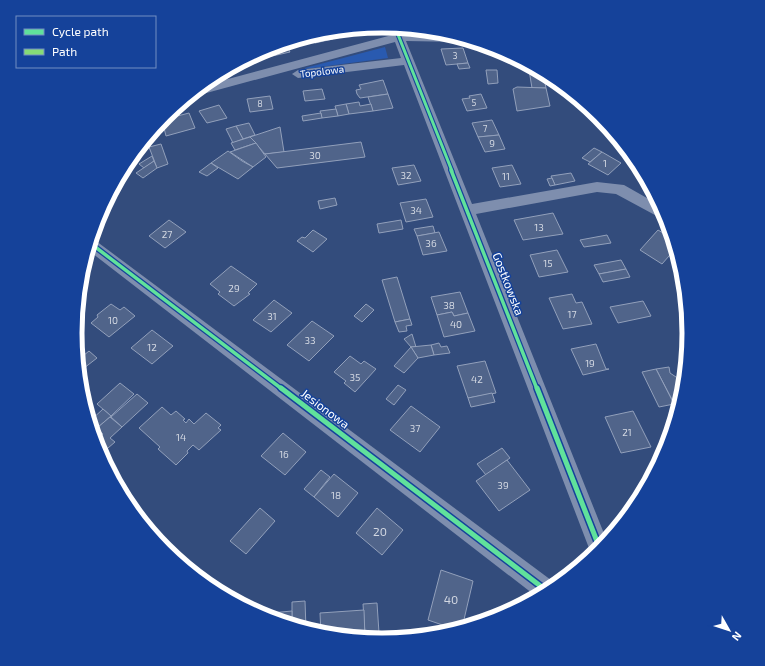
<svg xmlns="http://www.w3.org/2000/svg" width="765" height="666" font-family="'Exo 2',sans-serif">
  <rect width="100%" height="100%" fill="#334c7c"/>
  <polygon fill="#295ab0" points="385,47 388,58 305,69 305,68"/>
  <g fill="#50648a" stroke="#92a0bb">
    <polygon points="328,31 333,39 315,43 310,36"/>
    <polygon points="280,45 281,47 286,45 290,52 268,57 265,51 265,49"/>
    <polygon points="463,48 468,63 446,65 441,49"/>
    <polygon points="468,63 470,68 459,69 457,64"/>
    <polygon points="486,70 497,70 498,83 488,84"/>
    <polygon points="529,70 539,70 543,73 546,88 532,88"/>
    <polygon points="383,80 388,94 360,98 357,94 356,90 361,89 359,85"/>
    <polygon points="517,87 546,88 550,106 517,111 513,89"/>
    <polygon points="322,89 325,99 305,101 303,91"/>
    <polygon points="388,94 393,108 373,111 368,97"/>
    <polygon points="481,94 487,108 467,111 462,99 470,98 469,96"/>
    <polygon points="270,96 273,109 250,112 247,99"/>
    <polygon points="359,102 360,106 371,104 373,111 349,114 346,104"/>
    <polygon points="346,104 349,114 338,116 335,106"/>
    <polygon points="219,105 227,118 207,123 199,111"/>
    <polygon points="336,109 338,116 322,118 320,111"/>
    <polygon points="189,113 195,128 166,136 162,120"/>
    <polygon points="321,113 322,118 303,121 302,116"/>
    <polygon points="492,120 499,135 478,137 472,123"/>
    <polygon points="249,123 255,135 243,139 236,126"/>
    <polygon points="236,126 243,139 233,143 226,129"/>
    <polygon points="280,127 284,152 265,154 250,137"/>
    <polygon points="499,135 505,149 485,152 478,137"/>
    <polygon points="250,137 256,143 235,150 231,143"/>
    <polygon points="361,142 365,157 277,168 265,154"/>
    <polygon points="256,143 266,157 253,167 230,152"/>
    <polygon points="161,144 168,164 157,168 149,147"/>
    <polygon points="594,148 602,152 590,162 582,158"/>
    <polygon points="228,151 242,161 253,167 238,179 211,163"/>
    <polygon points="602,152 621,163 608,175 588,164"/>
    <polygon points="152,156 154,161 144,168 139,164"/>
    <polygon points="154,161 157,168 143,178 136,173"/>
    <polygon points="211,163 218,168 207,176 199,172"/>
    <polygon points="414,165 421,181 398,185 392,168"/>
    <polygon points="512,165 521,184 500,187 492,168"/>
    <polygon points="571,173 575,181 555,185 551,176"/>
    <polygon points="552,178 555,185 550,186 547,179"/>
    <polygon points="335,198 337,205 320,209 318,201"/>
    <polygon points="426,199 433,217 406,222 400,203"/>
    <polygon points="553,213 563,234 523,240 514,220"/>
    <polygon points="169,220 186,232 165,248 149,236"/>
    <polygon points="401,220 403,229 379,233 377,224"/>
    <polygon points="433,226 435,233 417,236 414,229"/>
    <polygon points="313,230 327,239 313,252 297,241 302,237 305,238"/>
    <polygon points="658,230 673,239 676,248 662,264 640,250"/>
    <polygon points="439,232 447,251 423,255 417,236"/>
    <polygon points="607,235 611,243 584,247 580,240"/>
    <polygon points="557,250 568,272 539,277 530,255"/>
    <polygon points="621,260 626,269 599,274 594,265"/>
    <polygon points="231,266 257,284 248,293 250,294 234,306 218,294 220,292 210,284"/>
    <polygon points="626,269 630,277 603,282 599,274"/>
    <polygon points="397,277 410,319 395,322 382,280"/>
    <polygon points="460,292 468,313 454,316 452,312 437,315 431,297"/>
    <polygon points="572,294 576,303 582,302 592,324 563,329 549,298"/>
    <polygon points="274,300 292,313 271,332 253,320"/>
    <polygon points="643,301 651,316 618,323 610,307"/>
    <polygon points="111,304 120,310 124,307 135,316 109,337 91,323 98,317 97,315"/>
    <polygon points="366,304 374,310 362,322 354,316"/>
    <polygon points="452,312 454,316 468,313 475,331 444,337 437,315"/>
    <polygon points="410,319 412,325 406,326 407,331 399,332 395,322"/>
    <polygon points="312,321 334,336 309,361 287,345"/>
    <polygon points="152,330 173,346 152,364 131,348"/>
    <polygon points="412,334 416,347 411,347 404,339"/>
    <polygon points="439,343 441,347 447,346 450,353 434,355 431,345"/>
    <polygon points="596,344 606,369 609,369 583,375 571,349"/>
    <polygon points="431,345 434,355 418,358 411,347"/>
    <polygon points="411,347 418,358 404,373 394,366"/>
    <polygon points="89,351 97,358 79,372 78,360"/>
    <polygon points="350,356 361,364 364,361 376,369 355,392 344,383 346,381 334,372"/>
    <polygon points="485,361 496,393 468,398 457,366"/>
    <polygon points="669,367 670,373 685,383 684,393 678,411 656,369"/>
    <polygon points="656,369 674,404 659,407 642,372"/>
    <polygon points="120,383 134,394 111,416 97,404"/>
    <polygon points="398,385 406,390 394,405 386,399"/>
    <polygon points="492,393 495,402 471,407 468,398"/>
    <polygon points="137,394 148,403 122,427 111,417"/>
    <polygon points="411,406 440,427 420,452 390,430"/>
    <polygon points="162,407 171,415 176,411 185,419 183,420 186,423 189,419 194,424 206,413 221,425 218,428 221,430 199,450 193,445 187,451 188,453 176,465 158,449 160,447 139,428"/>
    <polygon points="103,409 111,416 97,428 90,421"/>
    <polygon points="633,411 651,447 621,453 605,417"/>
    <polygon points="110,417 122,427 110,438 115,442 101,454 96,440 103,434 97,428"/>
    <polygon points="283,433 306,452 285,475 261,456"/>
    <polygon points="502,448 510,458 486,475 477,464"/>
    <polygon points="507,460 530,490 499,511 476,481"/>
    <polygon points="321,470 330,477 314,497 304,489"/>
    <polygon points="334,474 358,493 338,517 314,497"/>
    <polygon points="260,508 275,521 246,554 230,541"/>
    <polygon points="377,508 403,530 382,555 356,533"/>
    <polygon points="441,570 473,581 462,628 457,630 428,620"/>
    <polygon points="305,601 306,629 292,625 292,602"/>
    <polygon points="377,603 379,633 365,634 363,604"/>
    <polygon points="364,610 365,638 321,634 320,613"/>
    <polygon points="292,611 292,625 260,614"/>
  </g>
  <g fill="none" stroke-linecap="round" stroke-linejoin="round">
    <g fill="#7e8eae" fill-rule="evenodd">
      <polygon points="389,27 401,28 403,34 450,34 466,39 461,42 406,41 472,204 597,182 624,185 661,206 668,221 666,221 616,194 597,192 476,214 607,541 592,556 404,65 298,78 292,74 298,70 401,58 395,42 199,95 191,95 202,86 392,35"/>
      <polygon points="92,238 555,583 556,586 537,597 88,250"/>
    </g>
    <polyline stroke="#86db77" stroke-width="2" stroke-dasharray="4.5 2" stroke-linecap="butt" points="422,30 425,37"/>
    <g stroke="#15429a" stroke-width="5">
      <polyline id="cycleway-far2" points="395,27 452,171"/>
    </g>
    <g stroke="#15429a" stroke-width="6">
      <g id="cycleway-far1">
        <polyline points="451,170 537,389"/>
        <polyline points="90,243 282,389"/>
      </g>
    </g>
    <g stroke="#15429a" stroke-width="8">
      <g id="cycleway">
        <polyline points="281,388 547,591"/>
        <polyline points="537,388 600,549"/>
      </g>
    </g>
    <use href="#cycleway-far2" stroke="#60e19b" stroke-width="3"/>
    <use href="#cycleway-far1" stroke="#60e19b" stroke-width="3.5"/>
    <use href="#cycleway" stroke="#60e19b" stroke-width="5"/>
  </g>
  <g text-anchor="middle" stroke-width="3" stroke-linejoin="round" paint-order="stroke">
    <g font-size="9" fill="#d3d8e2">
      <text x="455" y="59">3</text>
      <text x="474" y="106">5</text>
      <text x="260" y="107">8</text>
      <text x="485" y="132">7</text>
    </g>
    <g font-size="10" fill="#fff" stroke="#15429a">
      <text transform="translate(322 71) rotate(-7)" y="4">Topolowa</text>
    </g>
    <g font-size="10" fill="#d3d8e2">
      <text x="492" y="147">9</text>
      <text x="315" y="159">30</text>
      <text x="605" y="167">1</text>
      <text x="406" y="179">32</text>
      <text x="506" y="180">11</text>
      <text x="416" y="214">34</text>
      <text x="539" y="231">13</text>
      <text x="167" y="238">27</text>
      <text x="431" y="247">36</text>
      <text x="548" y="267">15</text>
      <text x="234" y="292">29</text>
      <text x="449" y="309">38</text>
      <text x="572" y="318">17</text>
      <text x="272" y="320">31</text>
      <text x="113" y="324">10</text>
      <text x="456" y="328">40</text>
      <text x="310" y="344">33</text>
      <text x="152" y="351">12</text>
      <text x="590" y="367">19</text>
      <text x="355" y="381">35</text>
      <text x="477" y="383">42</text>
      <text x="415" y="432">37</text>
      <text x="627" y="436">21</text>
      <text x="181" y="441">14</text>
      <text x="284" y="458">16</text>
      <text x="503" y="489">39</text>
      <text x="336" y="499">18</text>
    </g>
    <g font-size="12" fill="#fff" stroke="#15429a">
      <text transform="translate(508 284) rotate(69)" y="4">Gostkowska</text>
      <text transform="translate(325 409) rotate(37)" y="4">Jesionowa</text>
    </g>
    <g font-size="12" fill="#d3d8e2">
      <text x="380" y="536">20</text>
      <text x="451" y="604">40</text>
    </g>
  </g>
  <path d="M0 0H765V666H0ZM82 333a300 300 0 1 1 600 0a300 300 0 1 1-600 0Z" fill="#15429a" fill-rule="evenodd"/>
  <path fill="none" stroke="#fff" stroke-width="5" d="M82 333a300 300 0 1 1 600 0a300 300 0 1 1-600 0Z"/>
  <rect x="16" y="16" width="140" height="52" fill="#15429a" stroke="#738ec2"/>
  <rect x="24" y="29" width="20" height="6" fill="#60e19b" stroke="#738ec2"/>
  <text x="52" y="36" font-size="12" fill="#ffffff">Cycle path</text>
  <rect x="24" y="49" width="20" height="6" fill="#86db77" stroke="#738ec2"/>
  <text x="52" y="56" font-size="12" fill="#ffffff">Path</text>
  <g transform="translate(729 630) rotate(129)" stroke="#15429a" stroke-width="3" paint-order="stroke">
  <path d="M0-3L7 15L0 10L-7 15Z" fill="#ffffff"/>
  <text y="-6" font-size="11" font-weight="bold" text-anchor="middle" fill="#ffffff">N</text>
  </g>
</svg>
